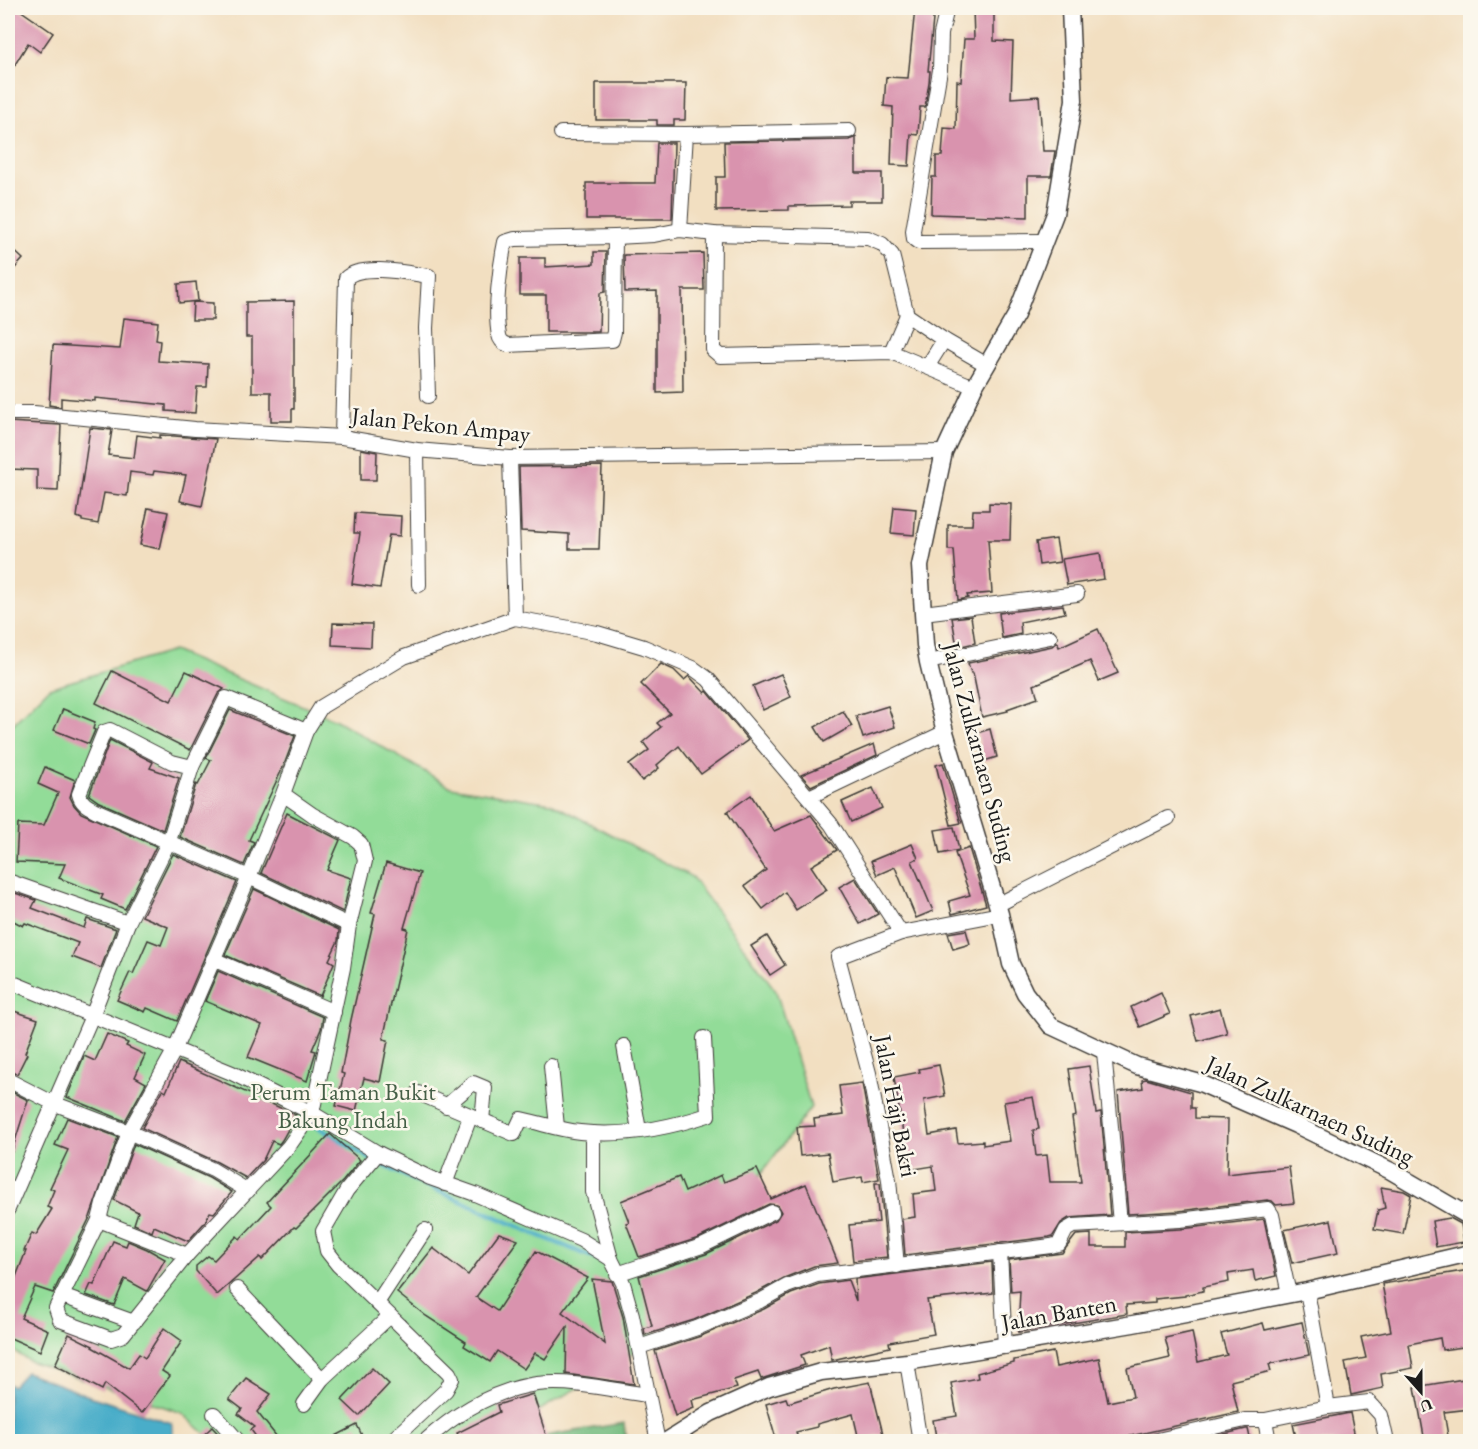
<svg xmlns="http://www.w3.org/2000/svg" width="1478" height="1449" font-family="'EB Garamond',serif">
  <rect width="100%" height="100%" fill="#fbf7ec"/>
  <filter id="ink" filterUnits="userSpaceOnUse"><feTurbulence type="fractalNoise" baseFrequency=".0167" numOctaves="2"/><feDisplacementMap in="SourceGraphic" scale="12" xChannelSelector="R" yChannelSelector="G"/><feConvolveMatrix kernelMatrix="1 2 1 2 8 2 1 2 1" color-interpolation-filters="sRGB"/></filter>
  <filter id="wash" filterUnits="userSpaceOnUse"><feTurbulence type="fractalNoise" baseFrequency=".008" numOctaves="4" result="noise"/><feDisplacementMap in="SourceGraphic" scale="24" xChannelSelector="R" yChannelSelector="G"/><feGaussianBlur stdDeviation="1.35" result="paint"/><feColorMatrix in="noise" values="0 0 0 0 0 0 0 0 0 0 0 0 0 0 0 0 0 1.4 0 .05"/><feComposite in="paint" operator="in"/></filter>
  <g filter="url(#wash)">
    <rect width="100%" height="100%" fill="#f2dfc1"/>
    <polygon fill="#92dc98" stroke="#577c5a" stroke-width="1.5" points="173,651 336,720 451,787 551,803 692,877 776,991 811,1107 752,1186 707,1293 618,1365 486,1441 213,1441 182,1413 29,1361 8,1347 8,729 49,688"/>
    <polygon fill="#75bc80" stroke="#486c4e" stroke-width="1.5" points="624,1423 626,1441 533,1442 533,1438"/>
    <polygon fill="#4aadc9" stroke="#336472" stroke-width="1.5" points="26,1372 89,1396 172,1423 173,1441 8,1441 8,1384 13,1386"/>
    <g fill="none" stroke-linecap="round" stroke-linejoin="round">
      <polyline stroke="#4aadc9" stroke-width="4.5" points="308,1121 372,1160 416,1181 535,1234 609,1264"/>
    </g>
    <g id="blocks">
      <g fill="#d993ae">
        <polygon points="8,8 17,8 53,33 40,52 28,43 8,76"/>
        <polygon points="915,8 934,9 928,71 930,71 929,82 925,107 920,107 918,135 911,134 909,166 891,165 893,107 884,106 886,77 908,78"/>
        <polygon points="973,8 994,8 994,41 1013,42 1011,98 1039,96 1043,151 1055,151 1051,176 1028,176 1028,217 931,214 932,177 936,177 936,156 942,156 944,128 956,129 957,81 961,82 964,39 974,39"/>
        <polygon points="596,83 686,83 685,120 674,120 674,125 657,125 657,120 596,120"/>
        <polygon points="856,137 856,173 882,173 882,201 849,201 849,205 789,206 789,210 716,211 716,177 725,177 724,142 849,140"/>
        <polygon points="657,143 674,143 672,219 586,219 586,183 655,183"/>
        <polygon points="8,245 23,259 8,276"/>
        <polygon points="594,252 606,252 605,292 600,293 599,332 546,332 546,295 520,295 520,258 545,258 545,267 594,264"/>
        <polygon points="703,253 704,290 682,290 683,392 657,393 657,291 625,292 624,255"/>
        <polygon points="196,282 198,301 179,303 178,284"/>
        <polygon points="294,301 294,409 292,409 292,421 271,421 271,392 252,392 252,337 246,337 246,302"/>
        <polygon points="193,302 213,303 213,320 192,320"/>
        <polygon points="124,318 158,322 156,340 160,341 158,361 208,364 207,387 197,387 195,413 166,411 166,405 95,398 95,401 61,398 61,407 49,405 53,345 120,349"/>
        <polygon points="8,422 61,425 58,491 37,490 37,470 8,469"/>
        <polygon points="90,428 112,430 108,455 134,458 137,435 160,438 160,435 216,439 202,506 180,501 186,475 154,471 153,475 130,472 127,496 104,493 98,524 82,521 82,519 77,517"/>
        <polygon points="361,449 377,452 376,480 361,480"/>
        <polygon points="602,466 599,549 569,549 569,534 521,531 519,467"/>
        <polygon points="989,503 1011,504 1010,540 988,540 992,593 967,595 968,598 958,600 954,550 948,550 948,525 972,525 973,510 989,510"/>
        <polygon points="894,507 916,509 914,535 891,533"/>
        <polygon points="148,508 168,512 160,549 140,545"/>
        <polygon points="355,513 401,516 400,536 389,535 380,588 352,584 360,533 354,533"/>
        <polygon points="1056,539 1060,562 1039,565 1036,542"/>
        <polygon points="1100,553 1104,579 1067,585 1062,559"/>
        <polygon points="1063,605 1065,613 1020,622 1021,634 1002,638 999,613"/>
        <polygon points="971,616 975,643 957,647 952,618"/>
        <polygon points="333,623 372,624 371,647 332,645"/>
        <polygon points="1098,629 1118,673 1099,681 1090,661 1034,685 1038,698 1007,709 1008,711 982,717 973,673 971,673 968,663 1024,652 1052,646 1057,642 1059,647"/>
        <polygon points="661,664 674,670 684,680 689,676 705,693 707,691 748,740 701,774 679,746 657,765 659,768 642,781 629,765 649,750 643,742 661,727 657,723 670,713 641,684"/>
        <polygon points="112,671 171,701 186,671 224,689 218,694 190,750 96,703"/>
        <polygon points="781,674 791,697 763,710 753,686"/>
        <polygon points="888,706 895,727 863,738 856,716"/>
        <polygon points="63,709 95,722 93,729 95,730 89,744 54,730"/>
        <polygon points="230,710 295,736 284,765 249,840 254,842 244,865 180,837 196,784 198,785 211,760 206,758"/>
        <polygon points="843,711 852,726 824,742 815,727"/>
        <polygon points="990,729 997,757 984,761 977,733"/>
        <polygon points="110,740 153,762 150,768 179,778 163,830 99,802 89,795"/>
        <polygon points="874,744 877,755 811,786 801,775"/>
        <polygon points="943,763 961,823 951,825 936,765"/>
        <polygon points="45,767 75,780 70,797 74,805 81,813 156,846 125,909 101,899 103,895 59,878 65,864 16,862 18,824 44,825 58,793 38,784"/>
        <polygon points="873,788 882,808 851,822 842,802"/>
        <polygon points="751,795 774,831 811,815 837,850 811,866 827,890 796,910 785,892 763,909 745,886 766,870 727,812"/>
        <polygon points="287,813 340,840 327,870 351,878 343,912 261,873"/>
        <polygon points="954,827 959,850 940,854 935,830"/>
        <polygon points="912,844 918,858 912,861 933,911 916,918 895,867 877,875 871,861"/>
        <polygon points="969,848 986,905 952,914 949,901 970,895 955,853"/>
        <polygon points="173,854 237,882 177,1021 147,1008 145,1012 117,1000 130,972 133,974 148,940 161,945 168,927 142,916"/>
        <polygon points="386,863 420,873 404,928 408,929 383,1039 388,1040 380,1082 364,1078 356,1111 336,1106 344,1074 341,1073 351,1020 375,914 371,913"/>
        <polygon points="855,878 878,914 860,924 839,887"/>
        <polygon points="254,889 339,930 338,941 329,960 334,963 320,996 225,955"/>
        <polygon points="12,892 36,900 32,908 84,928 87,919 116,929 101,968 72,957 78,943 25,923 23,926 8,918 8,901"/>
        <polygon points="966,930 970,944 953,949 948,933"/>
        <polygon points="767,936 785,965 770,975 751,946"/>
        <polygon points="218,971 323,1017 321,1029 312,1050 316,1051 307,1081 248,1057 262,1025 205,1001"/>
        <polygon points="1161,993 1170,1014 1140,1027 1131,1007"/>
        <polygon points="1220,1008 1227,1033 1198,1041 1191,1016"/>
        <polygon points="8,1009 38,1019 25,1053 27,1054 17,1074 8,1071"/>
        <polygon points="107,1034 128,1043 126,1046 145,1055 135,1077 146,1083 125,1121 67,1097 84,1056 95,1061"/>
        <polygon points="179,1062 296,1115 282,1140 279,1144 272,1141 263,1160 246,1178 217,1162 142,1128 163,1090 166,1092"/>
        <polygon points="939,1065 945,1096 924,1100 929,1135 956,1130 958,1143 983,1141 983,1145 1010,1141 1004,1102 1033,1097 1039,1129 1033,1130 1036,1156 1047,1155 1050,1182 1081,1182 1072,1117 1076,1116 1069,1069 1089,1066 1096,1113 1101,1112 1110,1215 1069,1218 1061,1223 1053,1236 1049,1237 905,1255 902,1219 915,1217 913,1194 936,1191 933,1166 909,1170 894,1077 920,1072 919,1069"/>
        <polygon points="1146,1079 1191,1092 1191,1108 1195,1108 1195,1118 1228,1119 1227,1174 1289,1167 1294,1203 1276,1205 1272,1201 1267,1200 1179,1211 1128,1214 1118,1092 1143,1088 1142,1080"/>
        <polygon points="862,1083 879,1179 863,1182 862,1177 833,1182 828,1153 800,1156 797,1127 815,1126 814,1119 843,1115 839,1086"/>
        <polygon points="8,1090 28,1100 10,1157 8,1157"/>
        <polygon points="67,1118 118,1137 90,1217 53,1293 35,1287 21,1318 48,1330 40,1351 8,1337 8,1285 12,1287 26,1251 24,1251 32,1233 36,1235 52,1209 47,1207 54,1190 50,1188 68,1150 55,1145"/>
        <polygon points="330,1134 360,1160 343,1181 296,1228 294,1227 262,1260 260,1257 217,1295 196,1271 196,1266 208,1256 214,1260 237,1236 240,1239 271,1206 267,1202"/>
        <polygon points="134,1144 209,1178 232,1192 214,1213 210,1212 205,1222 188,1241 154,1226 152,1232 134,1224 138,1212 114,1200"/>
        <polygon points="757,1169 771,1199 806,1184 838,1263 814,1266 784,1278 756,1293 694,1320 645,1335 644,1328 652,1326 639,1276 706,1254 776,1220 781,1212 777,1205 769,1204 699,1238 639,1257 626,1223 629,1222 621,1201 679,1177 685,1192 721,1175 724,1182"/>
        <polygon points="875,1183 880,1183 887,1257 853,1261 849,1225 879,1222"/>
        <polygon points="1381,1187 1404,1191 1411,1195 1403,1234 1374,1229 1378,1210 1385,1208"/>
        <polygon points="1450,1218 1461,1224 1464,1242 1436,1247 1432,1221"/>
        <polygon points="1264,1219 1276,1276 1255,1281 1253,1270 1228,1274 1229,1282 1203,1287 1203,1291 1185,1295 1185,1296 1155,1299 1155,1303 1126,1305 1127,1314 1018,1332 1020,1291 1011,1292 1009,1260 1062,1253 1076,1235 1091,1234 1091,1247 1125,1247 1125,1232 1181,1229"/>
        <polygon points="1331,1220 1338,1253 1292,1263 1284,1230"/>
        <polygon points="499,1233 518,1240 476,1297 497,1311 536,1251 588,1278 562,1312 605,1344 592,1279 612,1281 623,1317 634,1384 566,1374 567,1327 545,1359 535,1353 524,1369 497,1351 490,1362 464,1346 466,1342 426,1316 397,1293 433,1248 468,1275"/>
        <polygon points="113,1241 126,1246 128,1241 147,1249 165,1259 147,1291 125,1279 114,1305 86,1295 91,1284 94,1285"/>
        <polygon points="992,1262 993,1293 927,1300 934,1334 889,1342 890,1347 832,1360 829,1345 801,1355 805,1365 761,1379 758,1372 734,1380 737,1388 692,1400 694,1408 675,1416 655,1351 701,1336 764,1309 791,1294 819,1284 848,1280 856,1301 855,1279"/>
        <polygon points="1470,1270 1470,1346 1442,1350 1440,1338 1409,1344 1413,1368 1381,1374 1383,1388 1351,1395 1345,1362 1366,1358 1361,1337 1391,1331 1382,1284"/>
        <polygon points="1302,1322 1309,1355 1269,1364 1271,1371 1231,1381 1238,1412 1104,1442 949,1442 948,1435 936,1437 933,1420 957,1416 951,1383 978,1378 977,1373 1014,1363 1014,1360 1053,1352 1056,1367 1099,1358 1108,1402 1133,1397 1127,1368 1170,1358 1165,1338 1192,1332 1198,1362 1227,1355 1221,1334 1263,1323 1265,1330"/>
        <polygon points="164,1328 182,1341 162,1371 170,1376 142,1413 105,1384 102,1390 55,1365 69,1334 93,1346 92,1347 129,1368 139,1354 145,1358"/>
        <polygon points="372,1368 389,1384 359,1416 342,1400"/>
        <polygon points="246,1378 271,1394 257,1412 281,1442 260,1442 251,1430 255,1427 238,1414 242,1409 229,1399"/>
        <polygon points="1470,1378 1470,1409 1444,1412 1449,1442 1425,1442 1415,1387"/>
        <polygon points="870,1382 883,1434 859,1440 853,1414 817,1424 817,1427 796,1432 799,1442 777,1442 766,1404 786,1398 788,1403 834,1389"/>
        <polygon points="533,1394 547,1438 537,1442 462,1442 457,1433 499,1412 497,1405"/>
        <polygon points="1350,1413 1356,1442 1297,1442 1293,1424"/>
        <polygon points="357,1425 365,1442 324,1442"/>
        <polygon points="212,1427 226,1442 196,1442"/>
        <polygon points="1248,1429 1251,1442 1191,1442 1246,1429"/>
      </g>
    </g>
  </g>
  <g filter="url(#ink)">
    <use href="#blocks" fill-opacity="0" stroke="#3c3935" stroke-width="1.5"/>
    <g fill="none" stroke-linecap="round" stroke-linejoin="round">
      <g stroke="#3c3935" stroke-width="16">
        <g id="minor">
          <polyline points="947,8 941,34 940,70 913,231 914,239 918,242 1044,241"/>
          <polyline points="561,133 686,134 849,131"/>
          <polyline points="680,230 686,134"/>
          <polyline points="714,234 713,350 720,356 891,352 974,387"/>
          <polyline points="615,237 654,235 680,230 714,234 868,238 882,244 892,255 907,315 944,340 987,365"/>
          <path d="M615 237 614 332 612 340 508 345C503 343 500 341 499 335 494 312 500 266 505 242L515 239Z"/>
          <polyline points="891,352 907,315"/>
          <polyline points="927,367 944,340"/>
          <polyline points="8,413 34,413 195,429 342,437 417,450 510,458 944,452"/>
          <path d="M342 437 346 278C361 263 409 273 429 276L426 328 428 396"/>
          <polyline points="417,450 419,585"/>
          <polyline points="510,458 515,618"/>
          <polyline points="923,613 1077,594"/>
          <polyline points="928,662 1050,637"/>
          <polyline points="306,731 321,707 404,657 515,618 597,633 644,647 693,668 708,679 831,824 901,933"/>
          <path d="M192 767 172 762 110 730 104 732 79 794C81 803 87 806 95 810L249 877 349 925"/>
          <polyline points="809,797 945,732"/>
          <polyline points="8,881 128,923"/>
          <polyline points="997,905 1168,818"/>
          <polyline points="213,959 334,1012"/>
          <polyline points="8,981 232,1073 312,1113 378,1153 430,1178 475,1194 581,1240 611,1259 623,1283 632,1315 658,1442"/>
          <polyline points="624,1046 639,1130"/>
          <polyline points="1104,1052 1120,1223"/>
          <polyline points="551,1066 557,1127"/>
          <polyline points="8,1080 53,1103 129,1132 213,1170 248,1191"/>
          <path d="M418 1093 514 1134 521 1119C541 1123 560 1130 580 1132 622 1137 668 1128 708 1115L704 1038"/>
          <polyline points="446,1106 473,1083 485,1088 482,1121"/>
          <polyline points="593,1133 593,1192 611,1259"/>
          <polyline points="378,1153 347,1190 323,1231 327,1251 338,1265 449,1373 452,1379 446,1390 390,1442"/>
          <polyline points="445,1184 470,1117"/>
          <polyline points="8,1209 92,1016 128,923 169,841 192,767 226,698 306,731 283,794 249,877 174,1051 129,1132 103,1204 99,1220 56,1308 60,1320 111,1339 123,1335 187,1255 289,1146 312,1113 343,968 349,925 365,861 361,844 353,837 313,815 283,794"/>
          <polyline points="99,1220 187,1255"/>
          <polyline points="1000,1252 1005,1347"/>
          <polyline points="897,1266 889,1180 869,1073 838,957 901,933 1000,914"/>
          <polyline points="617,1274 702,1246 772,1212"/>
          <polyline points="237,1289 322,1379"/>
          <polyline points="1307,1291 1328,1407"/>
          <polyline points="62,1296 134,1322"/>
          <polyline points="377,1303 425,1230"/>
          <polyline points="639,1347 697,1328 760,1301 787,1286 817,1275 1051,1246 1059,1244 1066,1230 1073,1226 1180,1220 1268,1209 1272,1215 1289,1294"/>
          <polyline points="907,1362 920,1442"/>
          <polyline points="304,1404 322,1379 390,1316"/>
          <polyline points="214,1414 239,1442"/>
          <polyline points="1265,1420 1269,1442"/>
          <path d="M424 1442C456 1413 494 1390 537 1384 573 1380 612 1390 647 1395"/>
          <polyline points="1149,1442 1245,1420 1265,1420 1328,1407 1369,1402 1381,1415 1387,1442"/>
        </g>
      </g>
      <g stroke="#3c3935" stroke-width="19">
        <g id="tertiary">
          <polyline points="1070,8 1074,100 1055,214 1016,315 974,387 944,452 920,566 925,645 928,662 945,732 1000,914 1011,964 1025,993 1051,1026 1137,1066 1200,1083 1296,1125 1391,1171 1470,1217"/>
          <polyline points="665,1442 711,1413 769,1387 821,1372 907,1362 1133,1324 1307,1291 1470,1253"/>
        </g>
      </g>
      <use href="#minor" stroke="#fff" stroke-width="14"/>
      <use href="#tertiary" stroke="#fff" stroke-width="16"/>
    </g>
  </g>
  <g text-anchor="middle" stroke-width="5" stroke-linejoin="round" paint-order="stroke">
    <g font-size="24" fill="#1c1c1c" stroke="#fbf7ec">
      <text transform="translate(441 425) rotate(6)" y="8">Jalan Pekon Ampay</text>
      <text transform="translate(980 752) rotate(75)" y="8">Jalan Zulkarnaen Suding</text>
      <text transform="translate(896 1106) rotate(79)" y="8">Jalan Haji Bakri</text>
      <text transform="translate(1310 1110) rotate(25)" y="8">Jalan Zulkarnaen Suding</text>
      <text transform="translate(1059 1313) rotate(-10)" y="8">Jalan Banten</text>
    </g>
    <g font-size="24" fill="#455f47" stroke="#fbf7ec">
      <text x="343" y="1100">Perum Taman Bukit<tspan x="343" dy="28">Bakung Indah</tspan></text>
    </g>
  </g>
  <rect width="1478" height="1449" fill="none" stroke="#fbf7ec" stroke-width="30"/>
  <g transform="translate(1421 1392) rotate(159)" stroke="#fbf7ec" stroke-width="4.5" paint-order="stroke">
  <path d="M0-4.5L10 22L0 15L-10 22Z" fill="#1c1c1c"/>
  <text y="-9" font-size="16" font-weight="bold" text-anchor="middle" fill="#1c1c1c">U</text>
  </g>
</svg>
